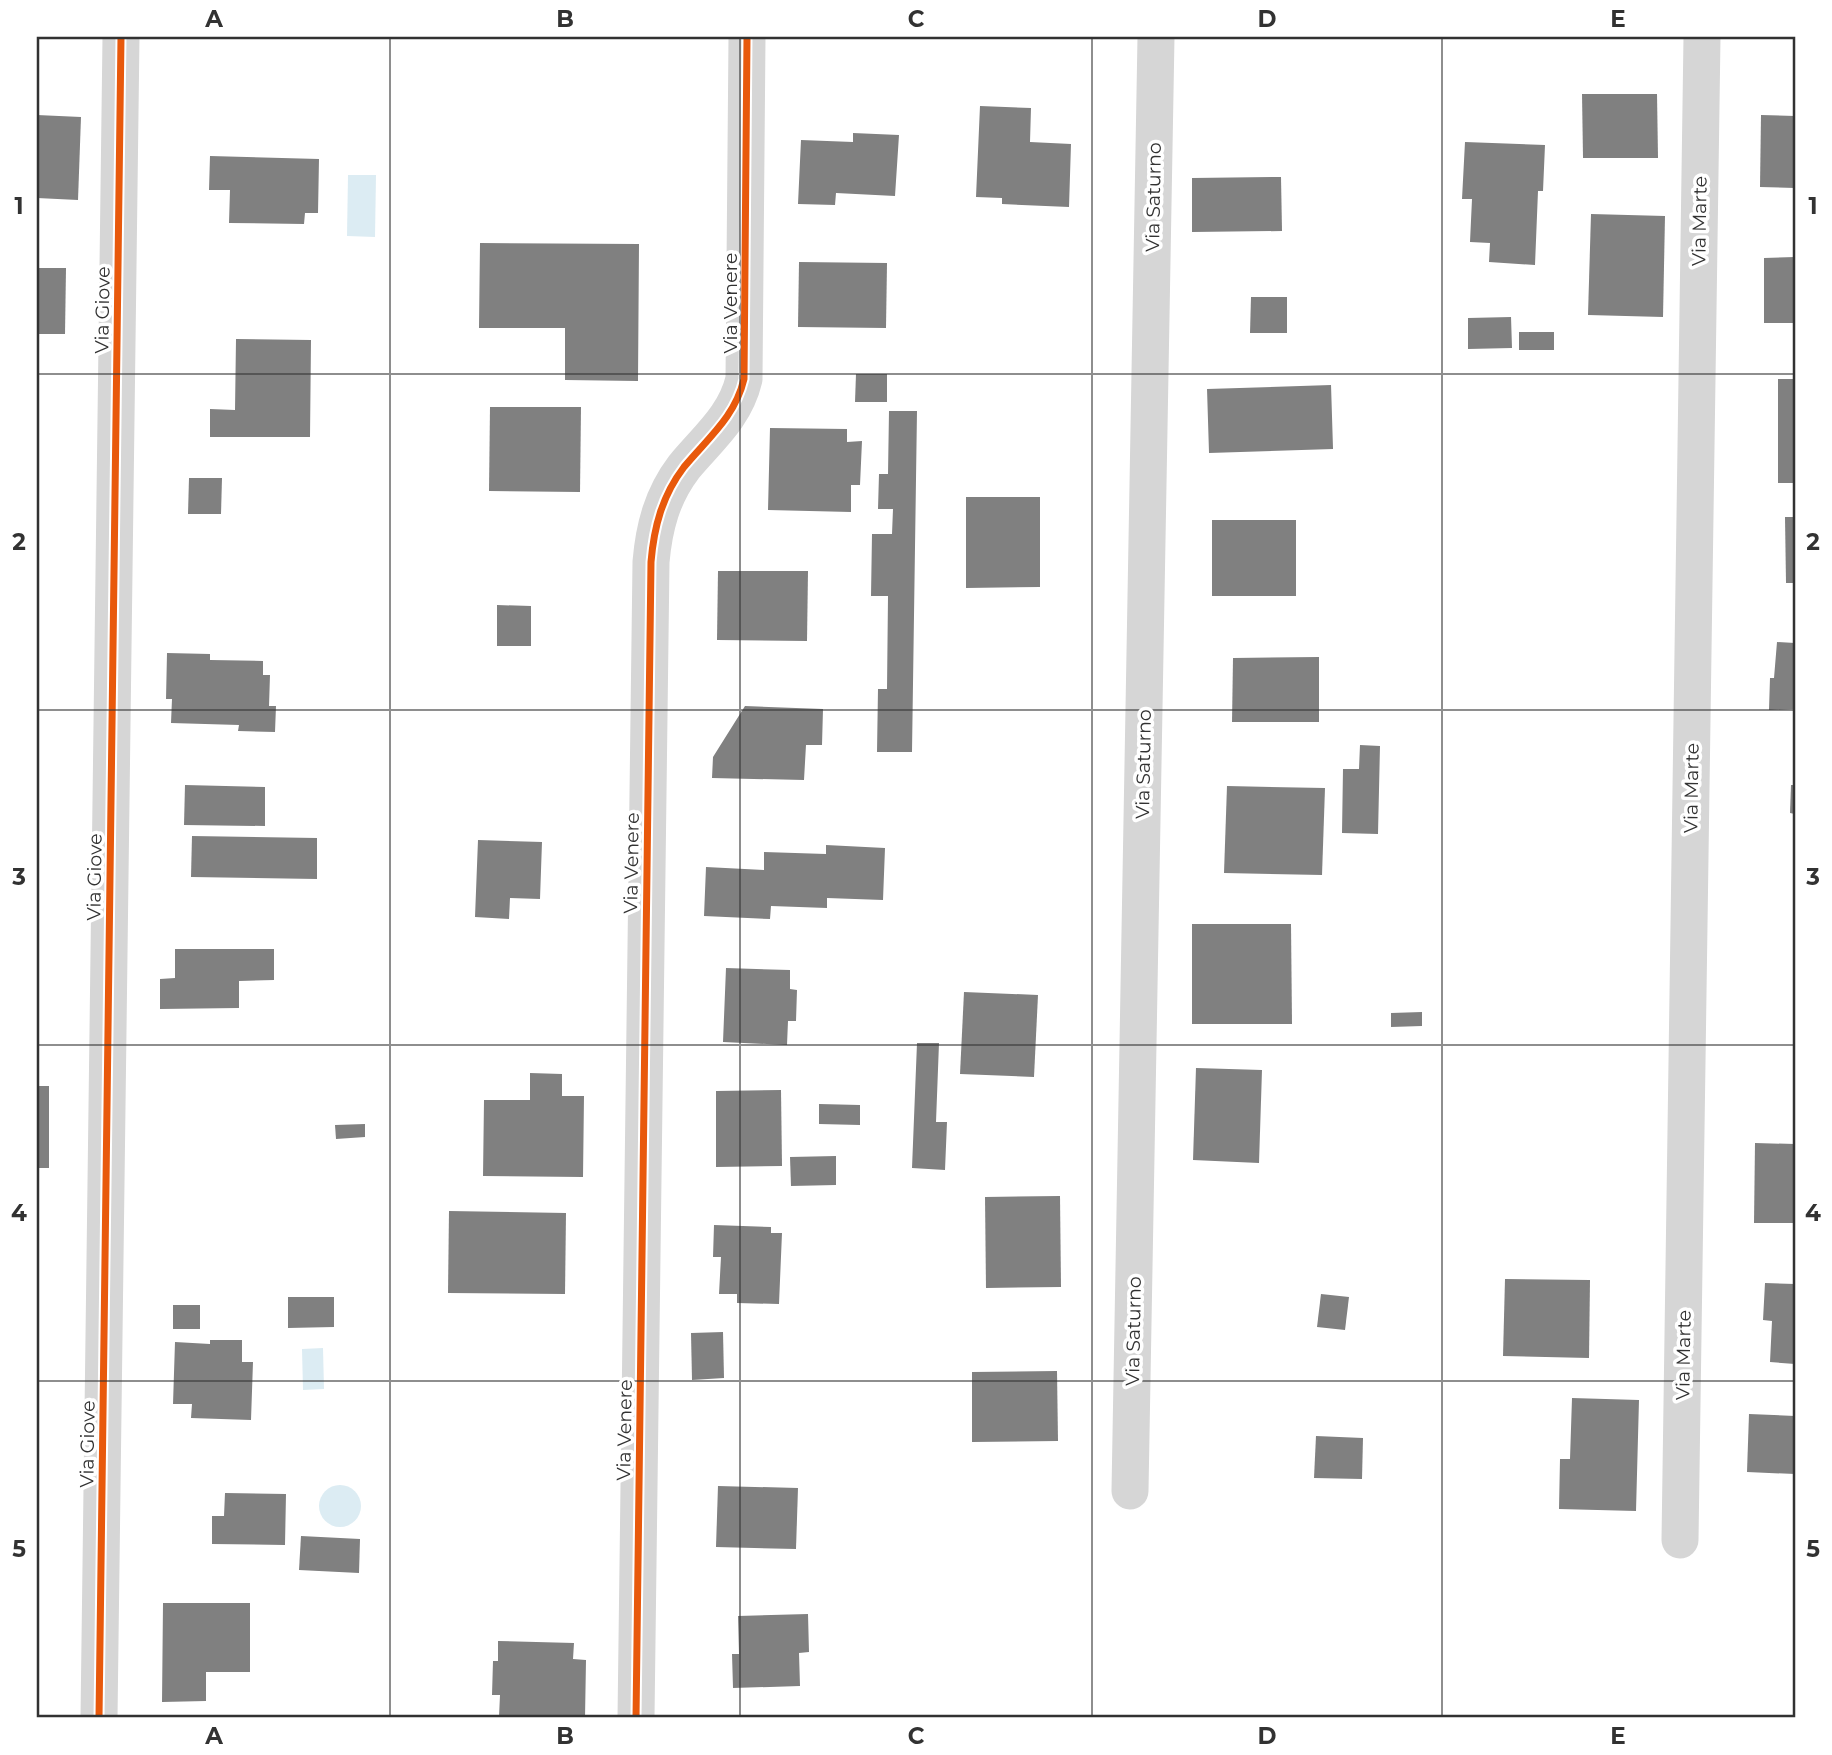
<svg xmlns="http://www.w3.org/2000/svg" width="1832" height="1755" font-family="Montserrat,sans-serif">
  <rect width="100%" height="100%" fill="#fff"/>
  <g fill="#dcecf3">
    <polygon points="348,175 376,175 375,237 347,236"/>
    <polygon points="323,1348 324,1389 303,1390 302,1349"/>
    <circle cx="340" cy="1506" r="21"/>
  </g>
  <g fill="#808080">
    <polygon points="1582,94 1657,94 1658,158 1583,158"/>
    <polygon points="980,106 1031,108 1030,142 1071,144 1069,207 1002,204 1002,198 976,197"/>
    <polygon points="37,115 81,117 78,200 37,198"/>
    <polygon points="1761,115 1795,116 1795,188 1760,187"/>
    <polygon points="853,133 899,135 895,196 836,193 835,205 798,204 801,140 853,142"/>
    <polygon points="1465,142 1545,145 1543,191 1538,191 1535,265 1489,262 1490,243 1470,242 1472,199 1462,199"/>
    <polygon points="210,156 319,159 318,213 305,213 304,224 229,223 230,190 209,190"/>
    <polygon points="1281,177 1282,231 1192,232 1192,178"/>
    <polygon points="1591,214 1665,216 1663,317 1588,315"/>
    <polygon points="480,243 639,244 638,381 565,380 565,328 479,328"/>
    <polygon points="1795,257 1795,323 1764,323 1764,258"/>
    <polygon points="799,262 887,263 886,328 798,327"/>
    <polygon points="37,268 66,268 65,334 37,334"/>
    <polygon points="1251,297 1287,297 1287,333 1250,333"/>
    <polygon points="1511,317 1512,348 1468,349 1468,318"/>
    <rect x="1519" y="332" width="35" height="18"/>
    <polygon points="236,339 311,340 310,437 210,437 210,409 235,410"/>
    <polygon points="856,374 887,374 887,402 855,402"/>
    <rect x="1778" y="379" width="17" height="104"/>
    <polygon points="1331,385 1333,449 1209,453 1207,389"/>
    <polygon points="490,407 581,407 580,492 489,491"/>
    <polygon points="889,411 917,411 912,752 877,752 878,689 887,689 888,596 871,596 872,534 892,534 893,509 878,509 879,474 888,474"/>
    <polygon points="770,428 847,429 847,442 862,441 860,485 851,485 851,512 768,510"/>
    <polygon points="189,478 222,478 221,514 188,514"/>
    <polygon points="966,497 1040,497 1040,587 966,588"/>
    <polygon points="1785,517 1795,517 1795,583 1786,583"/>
    <rect x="1212" y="520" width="84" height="76"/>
    <polygon points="718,571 808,571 807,641 717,640"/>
    <polygon points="497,605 531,606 531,646 497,646"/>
    <polygon points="1777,642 1795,643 1795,709 1769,710 1770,678 1774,678"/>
    <polygon points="167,653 210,654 210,660 263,661 263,675 270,675 269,706 276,706 275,732 238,731 239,725 171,723 172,699 166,699"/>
    <polygon points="1319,657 1319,722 1232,722 1233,658"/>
    <polygon points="745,706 823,709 822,745 806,745 804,780 712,778 713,757"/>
    <polygon points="1360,745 1380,746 1378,834 1342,833 1343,769 1359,769"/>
    <polygon points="185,785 265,787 265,826 184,825"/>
    <polygon points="1791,785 1795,785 1795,814 1790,813"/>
    <polygon points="1227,786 1325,788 1322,875 1224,873"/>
    <polygon points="192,836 317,838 317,879 191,877"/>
    <polygon points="478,840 542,842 540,899 510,898 509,919 475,917"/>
    <polygon points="826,845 885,848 883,900 827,898 827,908 771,906 770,919 704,916 706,867 764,870 764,852 826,854"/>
    <polygon points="1192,924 1291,924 1292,1024 1192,1024"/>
    <polygon points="175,949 274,949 274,980 239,981 239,1008 160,1009 160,979 175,978"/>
    <polygon points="726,968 790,970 790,989 797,990 796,1021 788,1021 787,1045 723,1042"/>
    <polygon points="964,992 1038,995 1034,1077 960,1074"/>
    <polygon points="1422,1012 1422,1026 1391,1027 1391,1013"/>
    <polygon points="917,1043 939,1043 936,1122 947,1122 945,1170 912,1168"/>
    <polygon points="1196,1068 1262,1070 1259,1163 1193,1160"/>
    <polygon points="530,1073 562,1074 562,1096 584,1096 583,1177 483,1176 484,1100 530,1100"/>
    <rect x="37" y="1086" width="12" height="82"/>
    <polygon points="781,1090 782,1166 716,1167 716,1091"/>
    <polygon points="819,1104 860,1105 860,1125 819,1124"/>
    <polygon points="365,1124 365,1137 336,1139 335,1125"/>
    <polygon points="1755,1143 1795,1144 1795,1223 1754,1223"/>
    <polygon points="836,1156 836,1185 791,1186 790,1157"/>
    <polygon points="1060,1196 1061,1287 986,1288 985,1197"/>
    <polygon points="449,1211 566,1213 565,1294 448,1293"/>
    <polygon points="714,1225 771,1227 771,1233 782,1233 779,1304 737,1303 737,1294 719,1294 721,1257 713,1257"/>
    <polygon points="1505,1279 1590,1280 1589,1358 1503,1356"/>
    <polygon points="1765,1283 1795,1284 1795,1364 1770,1362 1772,1321 1763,1320"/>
    <polygon points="1321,1294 1349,1297 1345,1330 1317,1327"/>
    <polygon points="288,1297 334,1297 334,1327 288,1328"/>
    <rect x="173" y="1305" width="27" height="24"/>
    <polygon points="723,1332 724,1378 692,1380 691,1333"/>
    <polygon points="210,1340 242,1340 242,1362 253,1362 251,1420 191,1418 192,1404 173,1404 175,1342 210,1344"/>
    <polygon points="1057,1371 1058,1441 972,1442 972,1372"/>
    <polygon points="1572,1398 1639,1400 1636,1511 1559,1509 1560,1459 1570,1459"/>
    <polygon points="1749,1414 1795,1416 1795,1474 1747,1472"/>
    <polygon points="1316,1436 1363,1438 1362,1479 1314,1478"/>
    <polygon points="718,1486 798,1488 796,1549 716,1547"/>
    <polygon points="225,1493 286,1494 285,1545 212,1544 212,1516 224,1516"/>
    <polygon points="301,1536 360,1539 359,1573 299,1570"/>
    <polygon points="163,1603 250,1603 250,1672 206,1672 206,1701 162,1702"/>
    <polygon points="808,1614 809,1652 799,1653 800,1686 733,1688 732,1654 739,1654 738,1616"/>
    <polygon points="498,1641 574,1643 573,1659 586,1660 585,1718 499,1717 500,1695 492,1695 493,1661 498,1661"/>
  </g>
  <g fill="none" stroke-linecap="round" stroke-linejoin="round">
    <g stroke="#d6d6d6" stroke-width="37">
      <polyline points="1130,1491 1156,37"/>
      <polyline points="1680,1540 1702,37"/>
      <polyline points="99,1718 121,37"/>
      <path d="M636 1718 651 562C654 527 662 496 684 467 708 438 735 417 744 379L747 37"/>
    </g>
    <g stroke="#fff" stroke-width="11">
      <g id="cycleway">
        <polyline points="99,1718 121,37"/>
        <path d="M636 1718 651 562C654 527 662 496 684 467 708 438 735 417 744 379L747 37"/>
      </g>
    </g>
    <use href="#cycleway" stroke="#e8590c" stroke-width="7"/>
  </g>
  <path fill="none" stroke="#323232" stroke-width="2" stroke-opacity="0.55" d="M390 37V1718M740 37V1718M1092 37V1718M1442 37V1718M37 374H1795M37 710H1795M37 1045H1795M37 1381H1795"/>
  <g text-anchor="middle" stroke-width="7" stroke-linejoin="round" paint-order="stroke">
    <g font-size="19" fill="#323232" stroke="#fff">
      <text transform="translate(1153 197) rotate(-89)" y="7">Via Saturno</text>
      <text transform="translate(1699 221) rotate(-89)" y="7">Via Marte</text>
      <text transform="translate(730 303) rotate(-90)" y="7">Via Venere</text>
      <text transform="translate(102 310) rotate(-89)" y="7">Via Giove</text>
      <text transform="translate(1143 764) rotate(-89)" y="7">Via Saturno</text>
      <text transform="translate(1691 788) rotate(-89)" y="7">Via Marte</text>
      <text transform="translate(631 863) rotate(-89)" y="7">Via Venere</text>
      <text transform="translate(94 877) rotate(-89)" y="7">Via Giove</text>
      <text transform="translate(1133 1331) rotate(-89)" y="7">Via Saturno</text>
      <text transform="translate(1683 1355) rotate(-89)" y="7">Via Marte</text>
      <text transform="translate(624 1430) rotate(-89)" y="7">Via Venere</text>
      <text transform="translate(87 1444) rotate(-89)" y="7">Via Giove</text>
    </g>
  </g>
  <rect width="1832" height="1755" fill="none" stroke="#ffffff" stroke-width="77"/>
  <rect x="38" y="38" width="1756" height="1678" fill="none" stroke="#323232" stroke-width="2.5"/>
  <g font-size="23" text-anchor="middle" font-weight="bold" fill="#323232">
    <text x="214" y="27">A</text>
    <text x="565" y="27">B</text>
    <text x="916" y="27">C</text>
    <text x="1267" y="27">D</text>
    <text x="1618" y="27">E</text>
    <text x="19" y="214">1</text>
    <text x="1813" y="214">1</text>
    <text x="19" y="550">2</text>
    <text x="1813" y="550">2</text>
    <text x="19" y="885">3</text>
    <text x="1813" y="885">3</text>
    <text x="19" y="1221">4</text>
    <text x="1813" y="1221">4</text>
    <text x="19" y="1557">5</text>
    <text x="1813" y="1557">5</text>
    <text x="214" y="1744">A</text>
    <text x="565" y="1744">B</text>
    <text x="916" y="1744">C</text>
    <text x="1267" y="1744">D</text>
    <text x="1618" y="1744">E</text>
  </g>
</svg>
